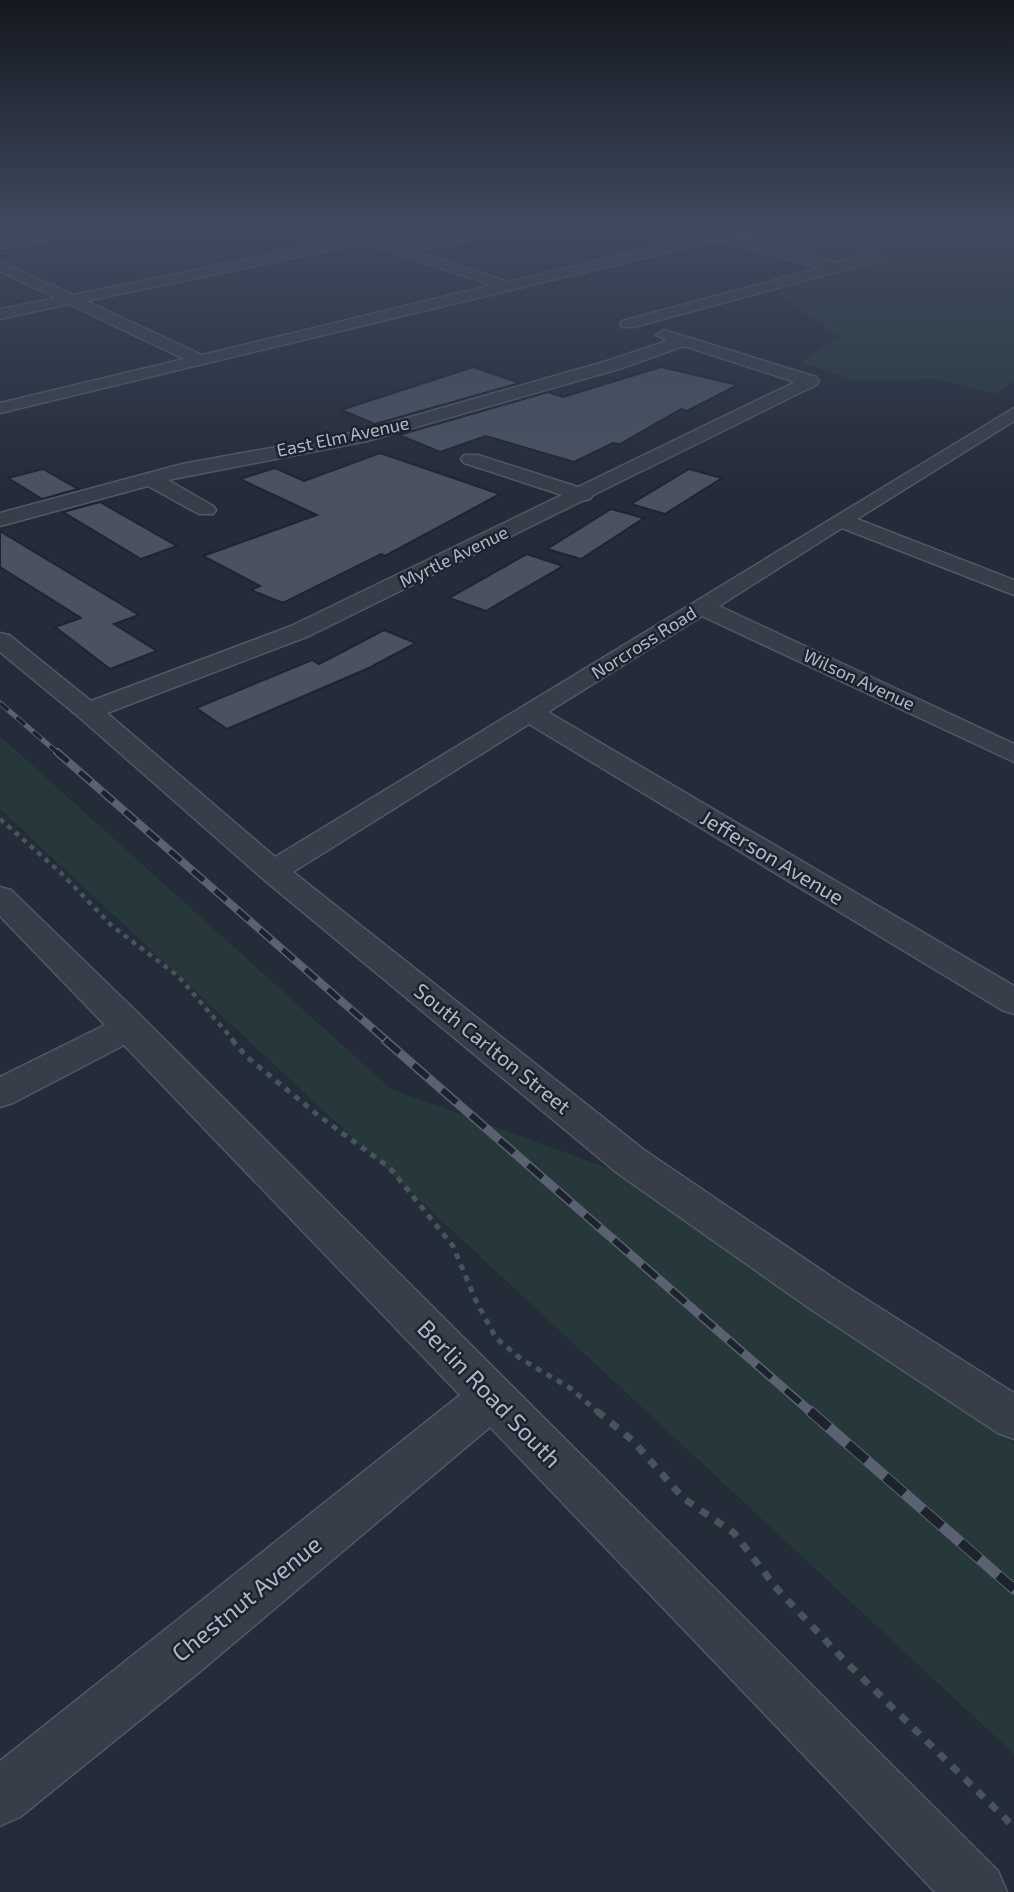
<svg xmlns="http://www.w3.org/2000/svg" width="1014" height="1892" font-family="'Exo 2',sans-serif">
  <rect width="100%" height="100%" fill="#242b39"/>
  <g fill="#27383b">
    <polygon points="352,227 480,227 484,231 424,243 375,237"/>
    <polygon points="703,227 1014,227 1014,382 994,394 934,379 852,380 801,362 839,336 774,293 835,269"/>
    <polygon points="0,736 391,1089 723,1210 1014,1444 1014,1754 0,809"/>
  </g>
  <g fill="#4a5262" stroke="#1e2530" stroke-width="2">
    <polygon points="473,367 520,383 375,424 341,410"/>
    <polygon points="661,367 738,385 687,411 681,409 620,444 613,443 574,462 486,436 440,452 399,435 548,392 563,397"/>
    <polygon points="380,453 500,494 385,556 381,554 283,603 251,590 260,586 203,556 317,515 240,479 275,468 304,481"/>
    <polygon points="43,469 78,489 42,499 8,478"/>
    <polygon points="689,469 722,478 665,514 631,504"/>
    <polygon points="100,502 177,546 141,559 63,512"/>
    <polygon points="611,509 644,518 581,559 547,549"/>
    <polygon points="0,531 139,615 114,624 157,651 110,669 55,627 81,618 0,567"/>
    <polygon points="527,554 563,566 486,611 449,598"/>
    <polygon points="384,630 416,643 369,668 227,729 196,708 312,660 319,664"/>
  </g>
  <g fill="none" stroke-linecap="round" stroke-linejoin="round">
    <g stroke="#525864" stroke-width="3">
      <g id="minor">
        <polygon points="77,227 104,227 98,231 0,249 0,241"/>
        <path d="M493 227H518L512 231 416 251 509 282 738 227H760L734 236 836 263 875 253 882 257 880 260 634 327H622L620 324 622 321 820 268 718 240 0 413V403L184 359 69 304 0 319V309L56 298 0 271V262L73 295 350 238 338 232 344 228 401 246ZM365 243 492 285 202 355 86 301Z"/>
        <polygon points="664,330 816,377 819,381 816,385 593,495 590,499 582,501 309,636 107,713 275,857 1014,408 1014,421 857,519 1014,580 1014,595 842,528 719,606 1014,744 1014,762 702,616 548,712 1014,986 1014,1014 1002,1010 529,724 293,872 644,1150 839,1282 1014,1393 1014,1439 998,1433 809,1308 616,1172 262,878 79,717 0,652 0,633 9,635 91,701 291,626 562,495 464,463 461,459 464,455 478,455 578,487 795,382 684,346 619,369 367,441 168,480 213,506 216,510 213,514 199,514 148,486 0,526 0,513 182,464 358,432 607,361 667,341 656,335"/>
        <polygon points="0,887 11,890 143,1018 998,1871 1007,1892 935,1892 490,1427 197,1674 20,1817 0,1826 0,1761 460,1395 124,1045 13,1103 0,1107 0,1077 105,1025 0,916"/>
      </g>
    </g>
    <polyline stroke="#455559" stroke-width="4.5" stroke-dasharray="5 5" stroke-linecap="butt" points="0,819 60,872 112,926 178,976 234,1041"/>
    <polyline stroke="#455559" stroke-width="5" stroke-dasharray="6 6" stroke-linecap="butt" points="232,1040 247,1057 319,1116 390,1168 453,1246 476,1301 496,1338 521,1359 570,1388 599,1413"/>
    <polyline stroke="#455559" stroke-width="7" stroke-dasharray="9 9" stroke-linecap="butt" points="597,1411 633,1441 683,1498 734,1533 778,1590 844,1660 1014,1827"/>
    <use href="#minor" fill="#373e49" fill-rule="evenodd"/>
    <g stroke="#5a6170" stroke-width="5">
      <polyline id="rail-far3" points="0,703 59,754"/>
    </g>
    <g stroke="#5a6170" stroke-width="8">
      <polyline id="rail-far2" points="57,752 387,1041"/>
    </g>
    <g stroke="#5a6170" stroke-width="9">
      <polyline id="rail-far1" points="385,1040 812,1413"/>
    </g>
    <g stroke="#5a6170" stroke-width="11">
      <polyline id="rail" points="810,1411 1014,1589"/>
    </g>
    <use href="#rail-far3" stroke="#1d232e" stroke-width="3.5" stroke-dasharray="11" stroke-linecap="butt"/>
    <use href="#rail-far2" stroke="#1d232e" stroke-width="5" stroke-dasharray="15" stroke-linecap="butt"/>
    <use href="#rail-far1" stroke="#1d232e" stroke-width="6" stroke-dasharray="19" stroke-linecap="butt"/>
    <use href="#rail" stroke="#1d232e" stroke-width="9" stroke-dasharray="25" stroke-linecap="butt"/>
  </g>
  <linearGradient id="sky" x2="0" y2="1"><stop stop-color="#14181f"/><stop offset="0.46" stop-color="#3f4a5f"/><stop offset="1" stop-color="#3f4a5f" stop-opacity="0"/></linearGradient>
  <rect width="1014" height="492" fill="url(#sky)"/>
  <g text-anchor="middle" stroke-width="5" stroke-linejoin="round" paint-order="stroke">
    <g font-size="18" fill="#b2b8c5" stroke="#1d232e">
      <text transform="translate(343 437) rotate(-12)" y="6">East Elm Avenue</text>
      <text transform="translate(454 557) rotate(-26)" y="6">Myrtle Avenue</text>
      <text transform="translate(644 643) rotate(-32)" y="6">Norcross Road</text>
      <text transform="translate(859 680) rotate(25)" y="6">Wilson Avenue</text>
    </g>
    <g font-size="21" fill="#b2b8c5" stroke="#1d232e">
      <text transform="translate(772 858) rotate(31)" y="7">Jefferson Avenue</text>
      <text transform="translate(492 1049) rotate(39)" y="7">South Carlton Street</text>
    </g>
    <g font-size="24" fill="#b2b8c5" stroke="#1d232e">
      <text transform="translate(489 1394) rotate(46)" y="8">Berlin Road South</text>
      <text transform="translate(247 1599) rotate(-39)" y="8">Chestnut Avenue</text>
    </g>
  </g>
</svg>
